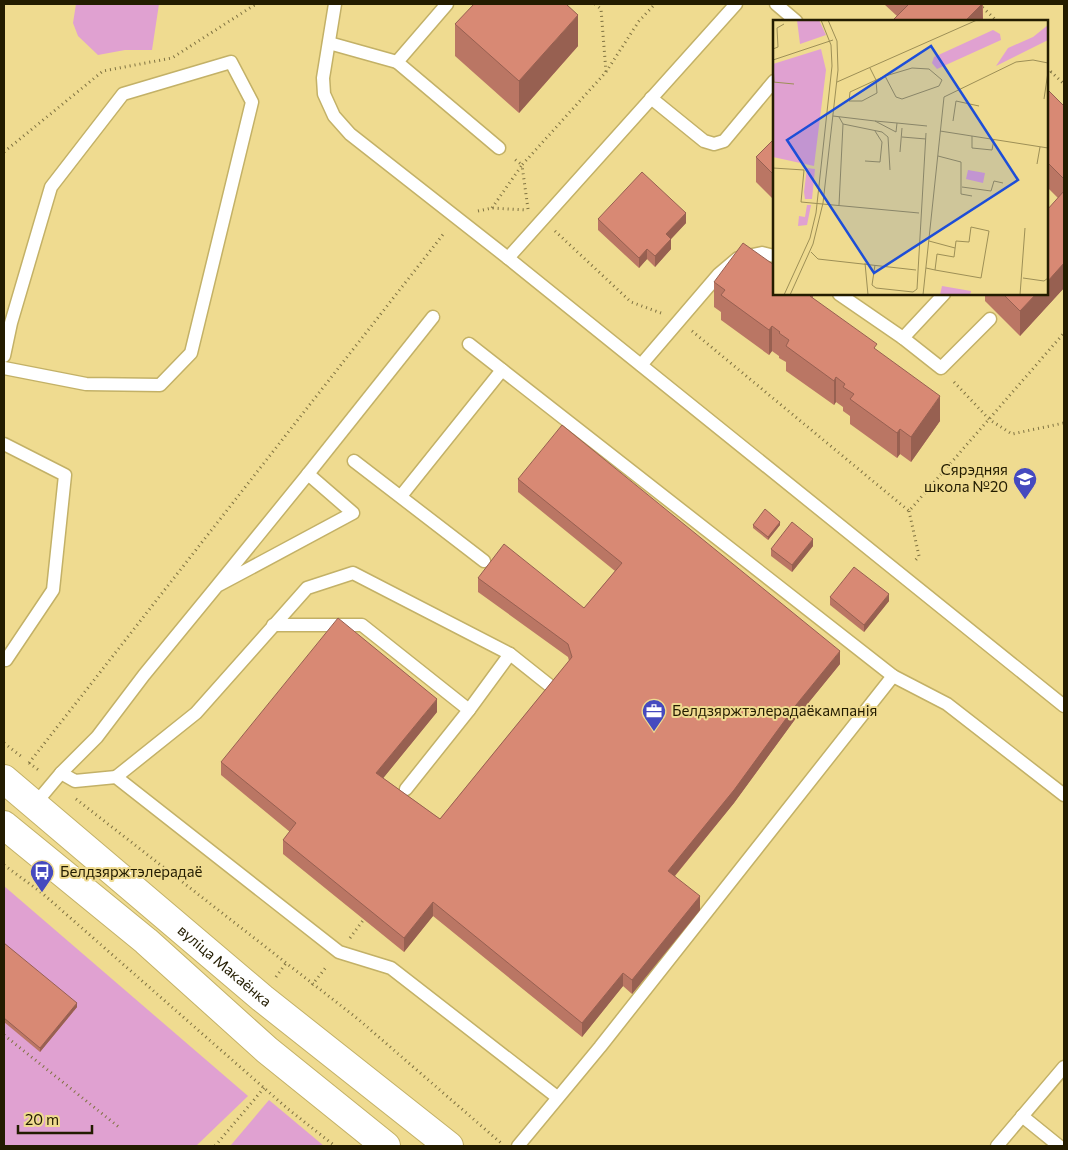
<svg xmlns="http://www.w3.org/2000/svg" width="1068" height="1150" font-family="Commissioner,sans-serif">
  <rect width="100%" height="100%" fill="#efdb90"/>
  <g fill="#e0a1d1">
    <polygon points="76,4 159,4 152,50 125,50 98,55 78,36 73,23"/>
    <polygon points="4,886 248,1096 196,1146 4,1146"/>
    <polygon points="269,1100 324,1146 233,1146 231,1145"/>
  </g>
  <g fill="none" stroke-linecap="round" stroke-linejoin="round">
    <g stroke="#c3b167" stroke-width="15">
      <g id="service">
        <polyline points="335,4 323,78 324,94 334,116 350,134 508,258 1064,706"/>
        <polyline points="447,4 397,62 499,148"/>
        <polyline points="776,4 796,21"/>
        <polyline points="329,43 397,62"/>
        <polyline points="651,98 704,141 714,144 724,141 774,81"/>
        <polyline points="508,258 736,4"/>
        <polyline points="839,294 903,338 941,368 990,319"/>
        <polyline points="903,338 944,294"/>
        <polyline points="469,344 893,676 947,704 1064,795"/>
        <polyline points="4,356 11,323 51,187 123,94 231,62 252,102 191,353 160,385 86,384 4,368"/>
        <polyline points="641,365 719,274 738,258 762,253 774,256"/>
        <polyline points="4,444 65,475 53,590 6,660 4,658"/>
        <polyline points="354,461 484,561"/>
        <polyline points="308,474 433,317"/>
        <polyline points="401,496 502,370"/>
        <polyline points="273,625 362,625 469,710 406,789"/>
        <polyline points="469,710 510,654"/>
        <polyline points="61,773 75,781 116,777 339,952 391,968 557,1097"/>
        <polyline points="116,777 196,713 307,588 353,573 510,654 549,685"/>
        <polyline points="35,804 61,773 97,737 144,675 217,586 353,513 308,474 217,586"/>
        <polyline points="1022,1116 1059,1146"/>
        <polyline points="518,1146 600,1047 893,676"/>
        <polyline points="997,1146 1064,1067"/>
      </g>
    </g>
    <g stroke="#c3b167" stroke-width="30">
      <g id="tertiary">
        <path id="s1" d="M4 779 262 998 449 1146"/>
        <polyline points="4,825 146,941 267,1050 386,1146"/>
      </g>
    </g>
    <g stroke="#7f7241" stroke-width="3" stroke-dasharray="1 4" stroke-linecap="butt">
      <polyline points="979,4 997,21"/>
      <polyline points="1047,68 1064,84"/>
      <polyline points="606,72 639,21 655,4"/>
      <polyline points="1047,76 1051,72"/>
      <polyline points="4,152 103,71 172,58 256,4"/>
      <polyline points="492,208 522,165 513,158"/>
      <polyline points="528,209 522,165 606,72 601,9 595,4"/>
      <polyline points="478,211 492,208 526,210"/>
      <polyline points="555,231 631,302 661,313"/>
      <polyline points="692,331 909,511 1064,333"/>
      <polyline points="954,382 990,420 1012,434 1064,423"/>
      <polyline points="909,511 919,556 914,562"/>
      <polyline points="4,743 22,757"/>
      <polyline points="29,763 445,232"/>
      <polyline points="29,763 40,771"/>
      <polyline points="76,799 358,1019 501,1143"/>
      <polyline points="4,865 42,893 288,1109 335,1146"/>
      <polyline points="350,938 364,919"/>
      <polyline points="276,977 286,963"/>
      <polyline points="312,985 327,966"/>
      <polyline points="4,1035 120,1128"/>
      <polyline points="215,1146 264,1088"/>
    </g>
    <use href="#service" stroke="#fff" stroke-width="12"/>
    <use href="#tertiary" stroke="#fff" stroke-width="28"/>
  </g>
  <g fill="#ba7664">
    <polygon points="884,4 983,4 983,21 897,16"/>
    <polygon points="455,24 578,46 519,113 455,56"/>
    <polygon points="1047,89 1064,106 1064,288 1020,336 985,301 985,294 1047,294 1058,198 1047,187"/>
    <polygon points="774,139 774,200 756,182 756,157"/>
    <polygon points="598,219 686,223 671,239 671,249 655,267 647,259 639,268 598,230"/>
    <polygon points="714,282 813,294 813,298 877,351 940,421 911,462 900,454 897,458 850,424 850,416 843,411 843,407 836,402 834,405 786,371 786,362 779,358 779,356 772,351 769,355 721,320 721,312 714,307"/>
    <polygon points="518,479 840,664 796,718 734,803 675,876 700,910 632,994 623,986 582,1037 433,916 404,952 283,854 283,840 290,832 221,775 221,762 437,712 383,778 440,819 569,661 568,657 478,592 478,578 584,608 615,571 518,492"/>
    <polygon points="753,525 780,525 768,540 753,528"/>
    <polygon points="813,546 792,572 771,556 771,549"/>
    <polygon points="830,597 889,601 864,632 830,605"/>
    <polygon points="4,943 77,1007 40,1052 4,1022"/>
  </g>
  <g fill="#976051">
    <polygon points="982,4 983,21 965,21"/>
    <polygon points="578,15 578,46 519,113 519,81"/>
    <polygon points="686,213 686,223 671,239 671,249 655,267 655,256 666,234"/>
    <polygon points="647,249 647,259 639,268 639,258"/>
    <polygon points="1064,263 1064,288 1020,336 1020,311 1036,294 1047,294 1047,282"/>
    <polygon points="772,326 772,351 769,355 769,330"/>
    <polygon points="836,377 836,402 834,405 834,381"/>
    <polygon points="940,396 940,421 911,462 911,437"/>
    <polygon points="900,429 900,454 897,458 897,433"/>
    <polygon points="780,522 780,525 768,540 768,537"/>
    <polygon points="813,539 813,546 792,572 792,565"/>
    <polygon points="889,594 889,601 864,632 864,625"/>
    <polygon points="840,651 840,664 796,718 734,803 668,884 668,871 796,705"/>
    <polygon points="437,699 437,712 376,787 376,773"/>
    <polygon points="700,896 700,910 632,994 632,980"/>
    <polygon points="433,902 433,916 404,952 404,938"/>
    <polygon points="623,973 623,986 582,1037 582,1023"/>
    <polygon points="77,1003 77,1007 40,1052 40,1048"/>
  </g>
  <g fill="#d88974" stroke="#976051">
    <polygon points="474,4 566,4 578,15 519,81 455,24"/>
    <polygon points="909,4 982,4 965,21 892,21"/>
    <polygon points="1047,89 1064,106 1064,179 1047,162"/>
    <polygon points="774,139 774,175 756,157"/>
    <polygon points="642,172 686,213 666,234 671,239 655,256 647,249 639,258 598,219"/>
    <polygon points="1064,191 1064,263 1047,282 1047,210"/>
    <polygon points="743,243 774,265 774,294 812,294 810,296 877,344 874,348 940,396 911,437 900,429 897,433 850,399 854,394 843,387 845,384 836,377 834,381 786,346 789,340 779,333 780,332 772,326 769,330 721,295 725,290 714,282"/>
    <polygon points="1003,294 1036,294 1020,311"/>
    <polygon points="562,425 840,651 796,705 734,790 668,871 700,896 632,980 623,973 582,1023 433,902 404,938 283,840 296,823 221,762 338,618 437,699 376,773 440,819 572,657 568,644 478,578 504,544 584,608 622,563 518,479"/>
    <polygon points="765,509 780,522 768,537 753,525"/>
    <polygon points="792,522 813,539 792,565 771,549"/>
    <polygon points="854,567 889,594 864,625 830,597"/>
    <polygon points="4,943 77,1003 40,1048 4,1018"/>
  </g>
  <defs>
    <g id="school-pin" transform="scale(1.25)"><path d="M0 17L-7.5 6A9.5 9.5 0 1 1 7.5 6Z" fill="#454abf" stroke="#efdb90"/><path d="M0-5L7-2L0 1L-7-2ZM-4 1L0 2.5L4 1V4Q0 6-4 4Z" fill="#fff"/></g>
    <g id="office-pin" transform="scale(1.25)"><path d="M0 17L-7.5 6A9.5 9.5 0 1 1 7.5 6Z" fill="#454abf" stroke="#efdb90"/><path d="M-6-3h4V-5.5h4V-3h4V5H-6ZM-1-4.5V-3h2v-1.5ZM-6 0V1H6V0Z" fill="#fff"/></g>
    <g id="bus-pin" transform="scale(1.25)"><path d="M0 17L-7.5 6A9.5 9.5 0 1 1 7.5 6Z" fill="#454abf" stroke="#efdb90"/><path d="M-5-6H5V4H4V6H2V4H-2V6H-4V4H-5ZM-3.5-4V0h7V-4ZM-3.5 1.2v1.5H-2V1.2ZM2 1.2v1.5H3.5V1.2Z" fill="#fff"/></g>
  </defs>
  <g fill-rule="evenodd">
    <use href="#school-pin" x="1025" y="479"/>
    <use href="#office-pin" x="654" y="711"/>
    <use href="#bus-pin" x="42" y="872"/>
  </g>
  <g text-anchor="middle" stroke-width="4" stroke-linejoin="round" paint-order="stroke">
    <g font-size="15" fill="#231c00" stroke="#efdb90" text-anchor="start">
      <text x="1008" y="475" text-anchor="end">Сярэдняя<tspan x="1008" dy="17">школа №20</tspan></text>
      <text x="672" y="716">Белдзяржтэлерадаёкампанія</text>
      <text x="60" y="877">Белдзяржтэлерадаё</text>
    </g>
    <g font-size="15" fill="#231c00" stroke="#efdb90">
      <text dy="5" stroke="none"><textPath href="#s1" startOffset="289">вуліца Макаёнка</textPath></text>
    </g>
  </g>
  <g transform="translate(773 20)">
    <rect width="275" height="275" fill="#efdb90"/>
    <path d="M24 0H46L53 15 27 24ZM275 5V20L223 46 235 28 260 17ZM220 10 227 14 228 20 164 49 159 43 161 37ZM48 29 53 50 41 146 0 137V44ZM34 148 42 149 39 179H32L31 172ZM195 150 212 153 210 163 193 159ZM34 185H38L34 205 25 206 26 196 32 197ZM169 266 198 271 197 275H167Z" fill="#e0a1d1"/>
    <path fill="none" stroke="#9d8f56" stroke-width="1" d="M0 29 5 27 4 8 11 4M0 40 60 20M0 44 1 62M97 48 103 60 112 56 119 54 139 48 156 49 169 60 166 66 129 79 123 77 112 56M103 60 104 73 89 81H76L77 72ZM0 62 21 64M64 62 204 0M271 79 275 52M60 96 102 101 123 112 124 103 102 101M180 101 183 81 206 86M124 103 154 106M70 104 109 112 115 117 117 150M167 111 275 128M199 116V128L219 130 221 119M129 117 153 119M127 132 129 108M165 136 188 142V174L199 176M92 141 107 142 109 122 102 111M264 144 267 127M0 148 31 150 28 182 146 193M189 167 218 171 221 161 230 163M66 185 70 104 66 97M156 221 182 228M38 232 45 239 143 250M92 243 95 275M102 245 99 265 103 268 140 272 144 269 153 113M153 248 162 250 208 258 216 211 198 207 196 222 183 221 181 237 164 234 162 250M250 258 271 261 275 258M11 275 37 218 43 193 59 46 58 25 48 0M17 275 40 224 50 183 65 50 64 21 55 0M150 275 171 77 243 42 260 40 275 43M247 275 252 208"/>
    <path fill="#1d4ed8" fill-opacity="0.15" stroke="#1d4ed8" stroke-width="2.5" d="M158 26 245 160 101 253 14 120Z"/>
    <rect width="275" height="275" fill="none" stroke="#231c00" stroke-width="2.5"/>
  </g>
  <rect width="1068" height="1150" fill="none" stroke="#231c00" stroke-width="10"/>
  <path d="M18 1125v8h74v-8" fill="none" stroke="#231c00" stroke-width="2.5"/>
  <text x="25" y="1125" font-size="15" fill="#231c00" stroke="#efdb90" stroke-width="4" paint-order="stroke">20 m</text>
</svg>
